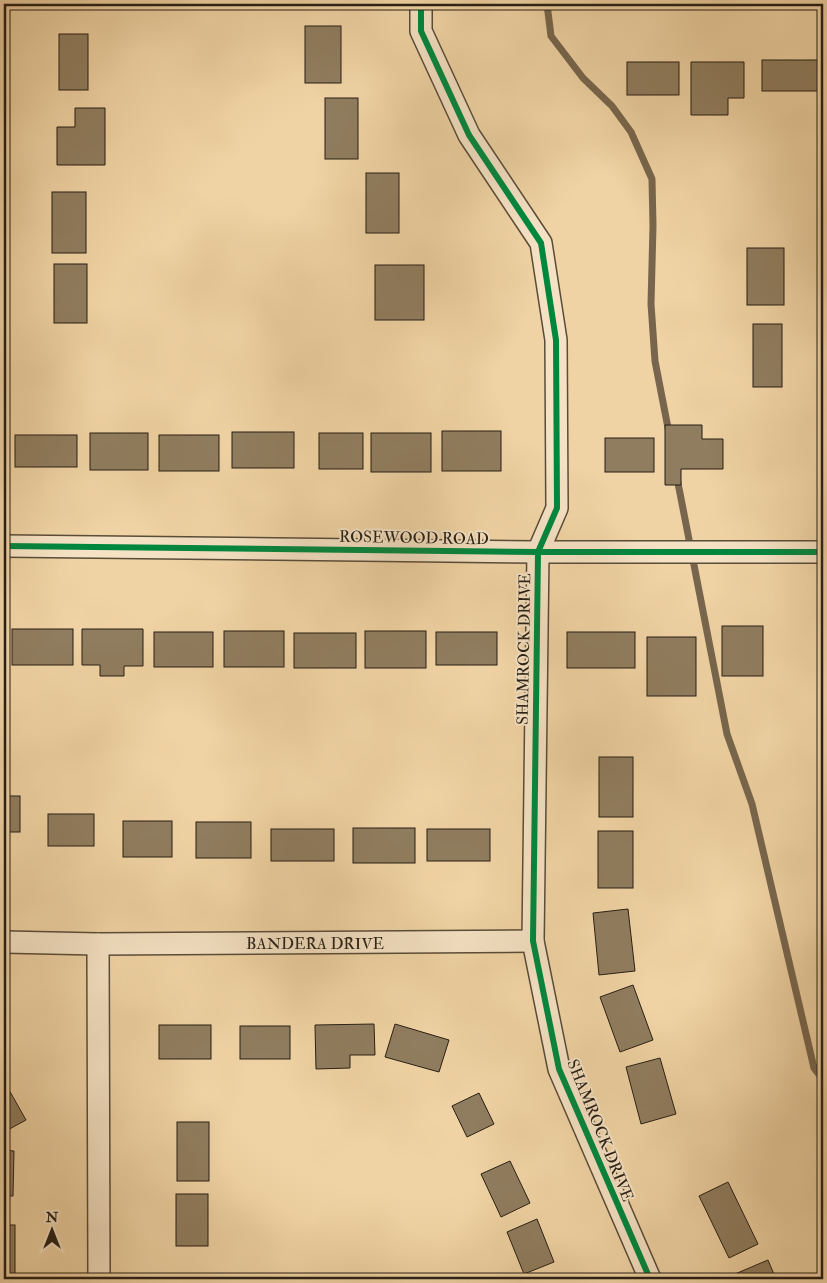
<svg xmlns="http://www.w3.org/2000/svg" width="827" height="1283" font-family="'IM FELL Double Pica',serif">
  <rect width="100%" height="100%" fill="#f0d3a4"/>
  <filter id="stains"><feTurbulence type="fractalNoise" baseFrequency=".004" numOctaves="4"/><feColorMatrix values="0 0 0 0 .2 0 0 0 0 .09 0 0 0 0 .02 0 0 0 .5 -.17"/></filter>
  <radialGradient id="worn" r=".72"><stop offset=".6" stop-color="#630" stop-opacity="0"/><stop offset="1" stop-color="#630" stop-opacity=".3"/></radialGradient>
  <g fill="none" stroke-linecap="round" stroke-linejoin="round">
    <g stroke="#77664d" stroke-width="7">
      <polyline points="547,4 551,36 583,78 612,106 631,132 652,179 653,226 651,304 655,361 669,433"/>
      <polyline points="677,478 727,734 752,804 814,1068 823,1080"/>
    </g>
  </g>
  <g fill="#907d5f" stroke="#271f15">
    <rect x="302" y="4" width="36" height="5"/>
    <rect x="305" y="26" width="36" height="57"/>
    <rect x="59" y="34" width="29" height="56"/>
    <rect x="762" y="60" width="57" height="31"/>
    <rect x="627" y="62" width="52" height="33"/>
    <polygon points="691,62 744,62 744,98 728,98 728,115 691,115"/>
    <rect x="325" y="98" width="33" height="61"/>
    <polygon points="75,108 105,108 105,165 57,165 57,127 75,127"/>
    <rect x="366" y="173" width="33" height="60"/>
    <rect x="52" y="192" width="34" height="61"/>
    <rect x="747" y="248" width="37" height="57"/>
    <rect x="54" y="264" width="33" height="59"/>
    <rect x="375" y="265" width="49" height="55"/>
    <rect x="753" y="324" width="29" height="63"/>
    <polygon points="665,425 702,425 702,439 723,439 723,469 681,469 681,485 665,485"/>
    <rect x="442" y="431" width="59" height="40"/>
    <rect x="232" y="432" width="62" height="36"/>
    <rect x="90" y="433" width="58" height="37"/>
    <rect x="319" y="433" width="44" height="36"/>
    <rect x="371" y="433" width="60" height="39"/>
    <rect x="15" y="435" width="62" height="32"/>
    <rect x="159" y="435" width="60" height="36"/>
    <rect x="605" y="438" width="49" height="34"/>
    <rect x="722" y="626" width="41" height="50"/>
    <rect x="12" y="629" width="61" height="36"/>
    <polygon points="82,629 143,629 143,666 124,666 124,676 100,676 100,665 82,665"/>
    <rect x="224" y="631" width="60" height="36"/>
    <rect x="365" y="631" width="61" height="37"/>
    <rect x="154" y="632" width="59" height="35"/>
    <rect x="436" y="632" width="61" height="33"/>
    <rect x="567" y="632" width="68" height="36"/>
    <rect x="294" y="633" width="62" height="35"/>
    <rect x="647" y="637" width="49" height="59"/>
    <rect x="599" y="757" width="34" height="60"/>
    <rect x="4" y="796" width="16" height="36"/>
    <rect x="48" y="814" width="46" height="32"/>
    <rect x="123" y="821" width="49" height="36"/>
    <rect x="196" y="822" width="55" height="36"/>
    <rect x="353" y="828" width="62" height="35"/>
    <rect x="271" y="829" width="63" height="32"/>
    <rect x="427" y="829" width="63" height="32"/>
    <rect x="598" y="831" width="35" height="57"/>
    <polygon points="628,909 635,971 599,975 593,913"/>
    <polygon points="633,985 653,1040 620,1052 600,997"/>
    <polygon points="374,1024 375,1055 350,1055 350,1068 316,1069 315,1025"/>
    <polygon points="395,1024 449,1040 439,1072 385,1057"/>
    <rect x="159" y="1025" width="52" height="34"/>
    <rect x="240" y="1026" width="50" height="33"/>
    <polygon points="660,1058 676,1114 641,1124 626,1067"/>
    <polygon points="4,1081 26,1120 4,1132"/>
    <polygon points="479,1093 494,1124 467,1137 452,1106"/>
    <rect x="177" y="1122" width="32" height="59"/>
    <polygon points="4,1150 14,1151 13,1196 4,1196"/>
    <polygon points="510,1161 530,1203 501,1217 481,1174"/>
    <polygon points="728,1182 758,1244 729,1258 699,1196"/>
    <rect x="176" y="1194" width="32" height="52"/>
    <polygon points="537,1219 554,1262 524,1274 507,1232"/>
    <rect x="4" y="1225" width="11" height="54"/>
    <polygon points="768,1260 776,1279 737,1279 735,1274"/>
    <rect x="173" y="1276" width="36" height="3"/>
  </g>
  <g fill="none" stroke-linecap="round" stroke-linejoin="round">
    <g stroke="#594c39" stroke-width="24">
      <g id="street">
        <polyline points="421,4 421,31 469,135 541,243 556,340 557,508 538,552 533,941 559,1069 650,1279"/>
        <polyline points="4,546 538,552 823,552"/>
        <polyline points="4,942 98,944 533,941"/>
        <polyline points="98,944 99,1279"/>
      </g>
    </g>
    <use href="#street" stroke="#f5e2c4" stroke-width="21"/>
    <g stroke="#f5e2c4" stroke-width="9">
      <g id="cycleway">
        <polyline points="421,4 421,31 469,135 541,243 556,340 557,508 538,552 533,941 559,1069 650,1279"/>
        <polyline points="4,546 538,552 823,552"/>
      </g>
    </g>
    <use href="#cycleway" stroke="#00873e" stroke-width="6"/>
  </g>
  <g text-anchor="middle" stroke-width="4" stroke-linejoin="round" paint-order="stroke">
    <g font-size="16" fill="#271f15" stroke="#f5e2c4">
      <text transform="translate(414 537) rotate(1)" y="6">ROSEWOOD ROAD</text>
      <text transform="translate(523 649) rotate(-89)" y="6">SHAMROCK DRIVE</text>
      <text x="315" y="949">BANDERA DRIVE</text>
      <text transform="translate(601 1130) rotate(68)" y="6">SHAMROCK DRIVE</text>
    </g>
  </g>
  <rect width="827" height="1283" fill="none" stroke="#f0d3a4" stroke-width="20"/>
  <rect x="5" y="5" width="817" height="1273" fill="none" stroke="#271f15" stroke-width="2.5"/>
  <rect x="10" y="10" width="807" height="1263" fill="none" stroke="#271f15"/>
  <g transform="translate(52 1230)" stroke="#f5e2c4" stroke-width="4" paint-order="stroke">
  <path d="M0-4L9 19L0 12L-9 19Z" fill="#271f15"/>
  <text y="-8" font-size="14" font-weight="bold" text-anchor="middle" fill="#271f15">N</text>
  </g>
  <rect width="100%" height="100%" filter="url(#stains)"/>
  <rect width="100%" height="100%" fill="url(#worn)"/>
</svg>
